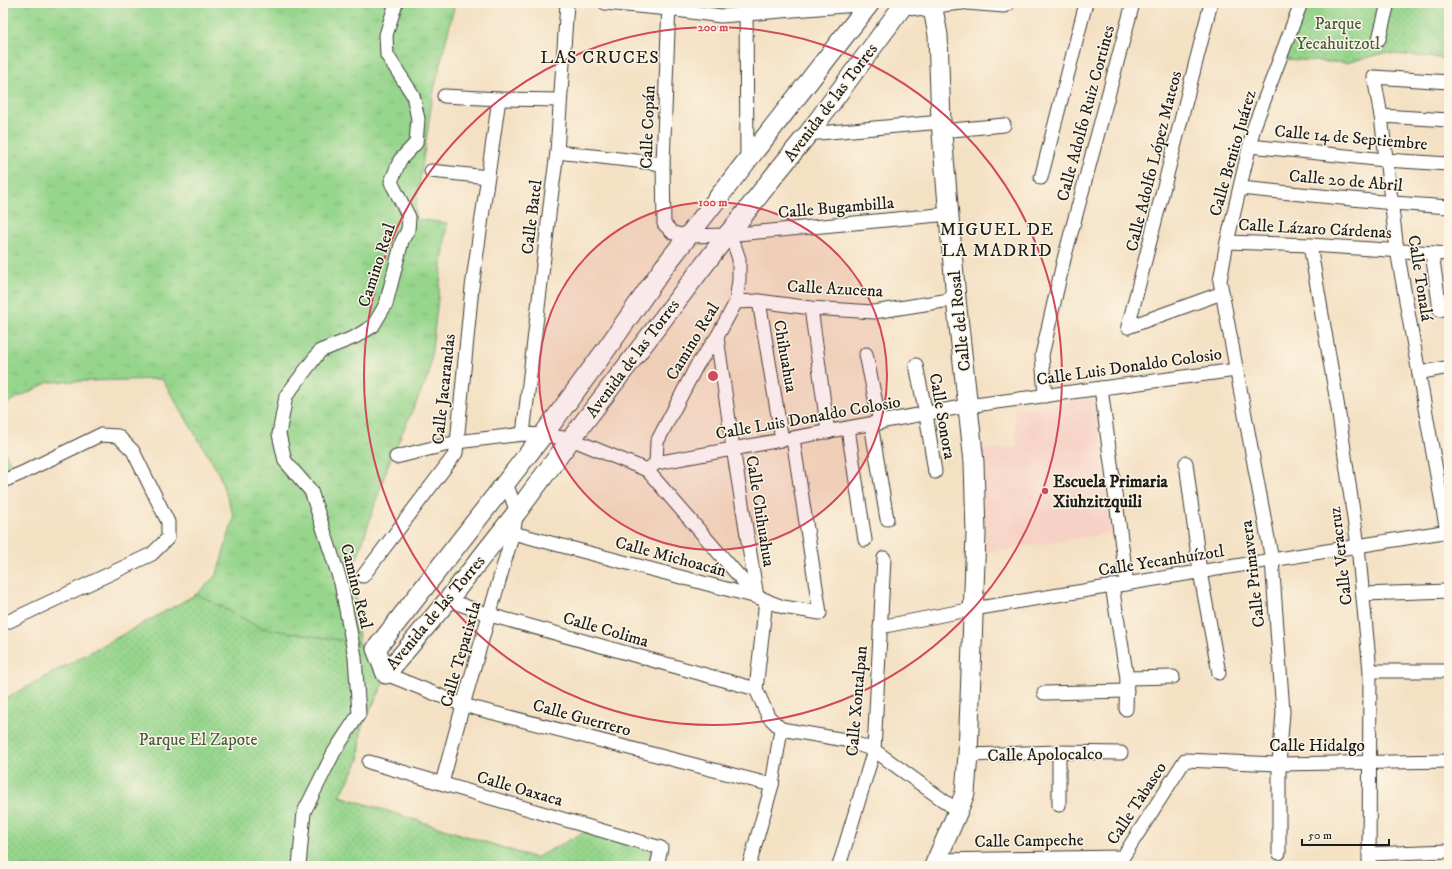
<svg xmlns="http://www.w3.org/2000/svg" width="1452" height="869" font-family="'IM FELL DW Pica',serif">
  <defs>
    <pattern id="grass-tufts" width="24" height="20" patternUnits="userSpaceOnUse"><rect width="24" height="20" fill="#96d58c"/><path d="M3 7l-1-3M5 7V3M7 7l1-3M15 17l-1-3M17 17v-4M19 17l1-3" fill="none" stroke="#81b678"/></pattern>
    <pattern id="park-dots" width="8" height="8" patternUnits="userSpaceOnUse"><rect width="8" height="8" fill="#96d58c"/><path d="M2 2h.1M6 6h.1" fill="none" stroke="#81b678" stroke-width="1.8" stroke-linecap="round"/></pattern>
  </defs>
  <rect width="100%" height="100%" fill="#fcf5e5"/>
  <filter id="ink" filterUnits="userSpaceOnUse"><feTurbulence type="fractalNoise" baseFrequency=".025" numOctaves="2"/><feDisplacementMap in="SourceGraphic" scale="8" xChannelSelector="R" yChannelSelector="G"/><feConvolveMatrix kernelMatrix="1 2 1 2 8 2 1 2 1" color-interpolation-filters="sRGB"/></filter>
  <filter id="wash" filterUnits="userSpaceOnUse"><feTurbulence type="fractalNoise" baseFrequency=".012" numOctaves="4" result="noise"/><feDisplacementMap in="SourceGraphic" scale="16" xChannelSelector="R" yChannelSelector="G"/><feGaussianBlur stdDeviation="0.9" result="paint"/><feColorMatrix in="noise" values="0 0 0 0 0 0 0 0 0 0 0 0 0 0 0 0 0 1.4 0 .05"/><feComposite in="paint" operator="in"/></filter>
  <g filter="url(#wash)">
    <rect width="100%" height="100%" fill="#f4e1c4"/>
    <polygon fill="#f6d1c5" points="1095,398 1112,533 985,553 981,450 1017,447 1014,410"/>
    <g fill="url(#grass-tufts)" stroke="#597854">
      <polygon points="3,3 455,3 433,94 414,219 447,223 429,374 389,462 354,568 359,643 384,683 361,728 359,760 340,796 535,858 3,866 3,700 197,594 217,574 234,517 218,472 162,379 49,382 3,405"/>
      <polygon points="3,449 13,468 3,472"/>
    </g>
    <g fill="url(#park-dots)" stroke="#597854">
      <polygon points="1305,3 1449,3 1449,59 1384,53 1346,63 1285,59"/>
      <polygon points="197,594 261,628 359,643 384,683 361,728 359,760 340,796 535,858 585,832 654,850 651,866 3,866 3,700"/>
    </g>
  </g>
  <g filter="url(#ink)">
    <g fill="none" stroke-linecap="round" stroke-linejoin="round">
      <g stroke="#3c3a35" stroke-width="15">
        <g id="street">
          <polyline points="605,3 669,9 721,16 869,4"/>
          <polyline points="669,3 663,164 664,224 673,233 688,236 727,235 949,214"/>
          <polyline points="746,3 747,160"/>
          <polyline points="967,3 1004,6 1009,3"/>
          <polyline points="933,9 943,5 962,3"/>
          <polyline points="1379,39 1388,3"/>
          <polyline points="444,96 499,99 560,100"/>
          <polyline points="1381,116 1449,120"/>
          <polyline points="942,131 1004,125"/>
          <polyline points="808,134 941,122"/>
          <polyline points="1250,146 1385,160 1449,164"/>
          <polyline points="557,152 663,164"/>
          <polyline points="431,171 488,177"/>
          <polyline points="1041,178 1086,3"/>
          <polyline points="1240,188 1393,203 1449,207"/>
          <polyline points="1227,242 1310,245 1449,254"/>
          <polyline points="1310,245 1338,408 1358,546 1370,671 1369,866"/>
          <polyline points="1432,253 1440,310"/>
          <polyline points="759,301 782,440"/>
          <polyline points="736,302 759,301 811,308 874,312 956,299"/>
          <polyline points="811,308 828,432"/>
          <polyline points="1128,327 1211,3"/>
          <polyline points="1128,327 1222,293"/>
          <polyline points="717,337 733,448 757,597"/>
          <polyline points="866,354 880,423"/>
          <polyline points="916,365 926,414 935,472"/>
          <polyline points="1419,373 1449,367"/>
          <polyline points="1101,388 1127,584"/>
          <polyline points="1045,396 1042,355 1064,259 1133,3"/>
          <polyline points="871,424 887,519"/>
          <polyline points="848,429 865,540"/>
          <polyline points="523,434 551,198 557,152 567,3"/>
          <polyline points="396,457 457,442 523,434 543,435 571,439 647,470 656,463 967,406 1236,370"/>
          <polyline points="656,463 657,442 697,365 717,337 736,302 739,280 739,259 735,247 727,235"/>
          <polyline points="1186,463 1200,572 1219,673"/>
          <polyline points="647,470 757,597"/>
          <polyline points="3,481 22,473 100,435 118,436 133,451 168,522 168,538 152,554 3,624"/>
          <polyline points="1447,532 1397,250 1381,116 1374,77 1449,82"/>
          <polyline points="513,533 757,597 783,607 820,613 793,439"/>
          <polyline points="363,576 456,453 472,287 499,99"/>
          <polyline points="1112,586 1127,678 1126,709"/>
          <polyline points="1363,594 1449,591"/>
          <polyline points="448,600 490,615 756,689"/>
          <polyline points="880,627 973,609 1449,531"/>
          <polyline points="1370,671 1449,671"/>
          <polyline points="386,674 463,705 772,785"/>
          <polyline points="1127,678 1173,677"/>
          <polyline points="1044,693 1127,691"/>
          <polyline points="781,729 845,740 874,750 958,811"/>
          <polyline points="1059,752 1059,805"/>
          <polyline points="968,755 1059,752 1121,753"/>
          <polyline points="369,762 661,848 657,866"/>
          <polyline points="442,783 463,705 513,533 517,512 506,483"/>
          <polyline points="1279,853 1279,764 1283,712 1272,560 1220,281 1227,242 1254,127 1301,3"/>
          <polyline points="1369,854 1449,851"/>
          <polyline points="936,860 1123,857"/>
          <polyline points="299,866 304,812 334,752 359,714 355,657 341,583 311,491 285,461 279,434 286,396 320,351 355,337 373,326 386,304 402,241 408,230 409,217 391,182 400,160 416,143 418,119 413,95 387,55 386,35 396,3"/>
          <polyline points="749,866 772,785 781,729 768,716 756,689 766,600"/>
          <polyline points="839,866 874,750 884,558"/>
          <polyline points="1117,866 1185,760 1279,764 1449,761"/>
        </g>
      </g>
      <g stroke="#3c3a35" stroke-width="21">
        <g id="secondary">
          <polyline points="870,3 664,267 605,351 543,435 376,649 386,674 448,600 517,512 571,439 727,235 735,226 777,172 808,134 905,3"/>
          <polyline points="904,3 933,9 938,35 941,122 956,299 974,462 976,534 968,755 965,793 958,811 934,866"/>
        </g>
      </g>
      <use href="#street" stroke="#fff" stroke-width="13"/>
      <use href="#secondary" stroke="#fff" stroke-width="19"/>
    </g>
  </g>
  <circle cx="713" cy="376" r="174" fill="#d1495b" fill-opacity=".12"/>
  <g fill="none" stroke="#d1495b" stroke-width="2">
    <circle cx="713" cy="376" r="174"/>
    <circle cx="713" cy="376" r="349"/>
  </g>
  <circle fill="#d1495b" stroke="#fcf5e5" stroke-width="1.5" cx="1045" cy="491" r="4"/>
  <g text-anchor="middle" stroke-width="3" stroke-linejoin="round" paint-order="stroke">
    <g font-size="17" fill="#475d43" stroke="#fcf5e5">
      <text x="1338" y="29">Parque<tspan x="1338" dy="20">Yecahuitzotl</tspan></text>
      <text x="198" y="745">Parque El Zapote</text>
    </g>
    <g font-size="17" fill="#1c1c1c" stroke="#fcf5e5">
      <text transform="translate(830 102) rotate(-53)" y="6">Avenida de las Torres</text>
      <text transform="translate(1085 113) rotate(-75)" y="6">Calle Adolfo Ruiz Cortines</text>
      <text transform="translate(647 127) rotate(-88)" y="6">Calle Copán</text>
      <text transform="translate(1351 137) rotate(5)" y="6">Calle 14 de Septiembre</text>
      <text transform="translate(1232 153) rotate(-74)" y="6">Calle Benito Juárez</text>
      <text transform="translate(1153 161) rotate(-76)" y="6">Calle Adolfo López Mateos</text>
      <text transform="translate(1346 180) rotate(5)" y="6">Calle 20 de Abril</text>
      <text transform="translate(836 207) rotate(-5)" y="6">Calle Bugambilla</text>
      <text transform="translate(531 217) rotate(-83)" y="6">Calle Batel</text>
      <text transform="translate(1315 228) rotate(3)" y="6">Calle Lázaro Cárdenas</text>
      <text transform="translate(376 265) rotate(-72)" y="6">Camino Real</text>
      <text transform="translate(1421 278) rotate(81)" y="6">Calle Tonalá</text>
      <text transform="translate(835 288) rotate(3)" y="6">Calle Azucena</text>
      <text transform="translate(959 321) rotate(-96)" y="6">Calle del Rosal</text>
      <text transform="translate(692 341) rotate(-59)" y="6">Camino Real</text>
      <text transform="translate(786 356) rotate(80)" y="6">Chihuahua</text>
      <text transform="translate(632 358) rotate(-53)" y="6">Avenida de las Torres</text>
      <text transform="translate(1129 366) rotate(-8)" y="6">Calle Luis Donaldo Colosio</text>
      <text transform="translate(443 389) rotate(-84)" y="6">Calle Jacarandas</text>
      <text transform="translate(943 416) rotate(80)" y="6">Calle Sonora</text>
      <text transform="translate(808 417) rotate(-10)" y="6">Calle Luis Donaldo Colosio</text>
      <text transform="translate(761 511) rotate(81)" y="6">Calle Chihuahua</text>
      <text transform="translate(671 556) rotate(15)" y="6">Calle Michoacán</text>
      <text transform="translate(1340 556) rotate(-97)" y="6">Calle Veracruz</text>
      <text transform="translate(1161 560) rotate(-9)" y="6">Calle Yecanhuízotl</text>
      <text transform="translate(1252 574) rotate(-97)" y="6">Calle Primavera</text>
      <text transform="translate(357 586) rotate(76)" y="6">Camino Real</text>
      <text transform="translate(435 612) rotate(-50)" y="6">Avenida de las Torres</text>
      <text transform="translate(606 629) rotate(16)" y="6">Calle Colima</text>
      <text transform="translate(460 654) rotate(-74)" y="6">Calle Tepatixtla</text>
      <text transform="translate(856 701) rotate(-85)" y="6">Calle Xontalpan</text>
      <text transform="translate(582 717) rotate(15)" y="6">Calle Guerrero</text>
      <text x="1317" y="751">Calle Hidalgo</text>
      <text transform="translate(1045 754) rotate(-1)" y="6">Calle Apolocalco</text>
      <text transform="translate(520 788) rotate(16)" y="6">Calle Oaxaca</text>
      <text transform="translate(1136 803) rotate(-57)" y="6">Calle Tabasco</text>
      <text transform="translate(1029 840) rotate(-1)" y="6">Calle Campeche</text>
    </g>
    <g font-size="17" font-weight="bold" fill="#1c1c1c" stroke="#fcf5e5" text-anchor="start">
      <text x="1053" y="487">Escuela Primaria<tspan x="1053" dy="20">Xiuhzitzquili</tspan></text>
    </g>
    <g font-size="18" letter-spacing="1" fill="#1c1c1c" stroke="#fcf5e5">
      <text x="600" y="63">LAS CRUCES</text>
      <text x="997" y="235">MIGUEL DE<tspan x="997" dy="21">LA MADRID</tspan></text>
    </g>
  </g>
  <circle cx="713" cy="376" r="6" fill="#d1495b" stroke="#fcf5e5" stroke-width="2"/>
  <g font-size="12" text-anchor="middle" font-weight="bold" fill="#d1495b" stroke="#fcf5e5" stroke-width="3" stroke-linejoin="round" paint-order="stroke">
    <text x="713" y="31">200 m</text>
    <text x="713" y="206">100 m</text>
  </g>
  <rect width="1452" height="869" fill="none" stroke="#fcf5e5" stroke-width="16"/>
  <path d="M1302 839v6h87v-6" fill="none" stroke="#1c1c1c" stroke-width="2"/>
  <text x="1308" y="839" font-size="12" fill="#1c1c1c" stroke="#fcf5e5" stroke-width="3" paint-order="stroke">50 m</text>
</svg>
